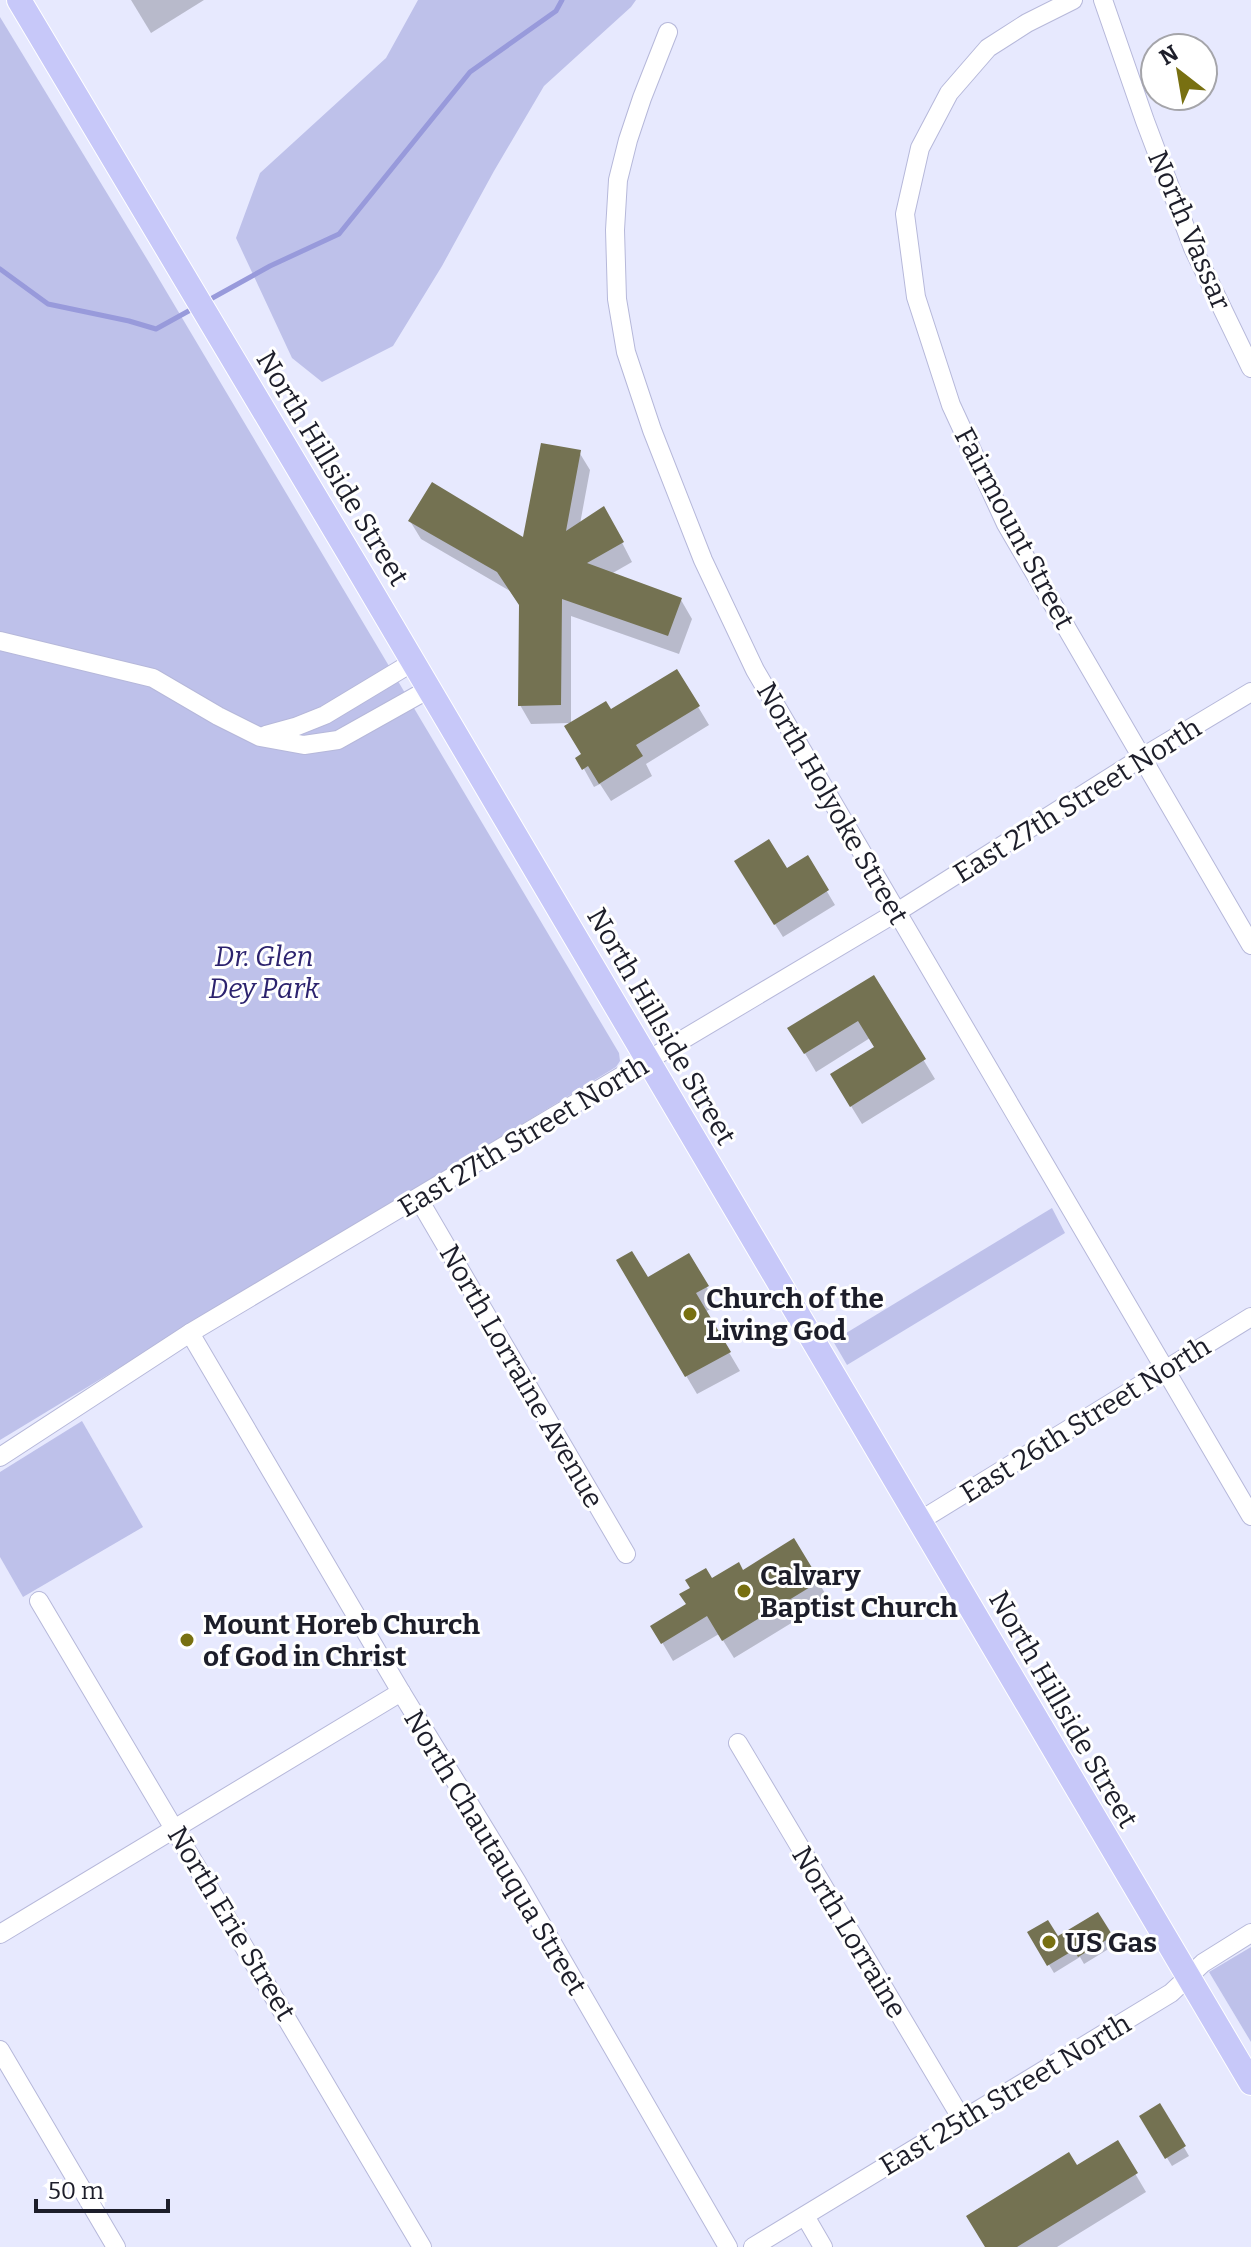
<svg xmlns="http://www.w3.org/2000/svg" width="1251" height="2247" font-family="Bitter,serif">
  <rect width="100%" height="100%" fill="#e7e9fe"/>
  <g fill="#bec1ea">
    <polygon points="418,0 636,0 631,7 544,86 494,171 442,266 393,346 322,382 292,358 236,238 260,173 386,58"/>
    <polygon points="0,17 150,264 619,1053 620,1061 616,1067 0,1440"/>
    <polygon points="1052,1208 1065,1233 847,1365 833,1341"/>
    <polygon points="82,1421 143,1527 23,1597 0,1557 0,1472"/>
    <polygon points="1251,1947 1251,2042 1209,1972"/>
  </g>
  <g fill="#0003">
    <polygon points="131,0 204,0 151,33"/>
    <polygon points="579,452 590,470 580,524 614,527 632,562 611,574 681,600 692,619 679,654 571,616 571,723 531,724 520,705 521,607 510,591 421,539 410,521 525,540"/>
    <polygon points="677,672 709,725 646,764 652,776 611,801 600,784 594,787 578,758 583,755 611,712"/>
    <polygon points="807,858 835,905 783,937 744,875 787,871"/>
    <polygon points="873,977 935,1079 862,1124 843,1093 876,1048 870,1038 816,1072 790,1028"/>
    <polygon points="689,1256 717,1305 705,1312 740,1371 697,1394 618,1261 647,1280"/>
    <polygon points="794,1541 829,1600 734,1658 719,1634 673,1661 653,1627 688,1605 711,1581 743,1572"/>
    <polygon points="1097,1915 1115,1945 1084,1964 1080,1957 1054,1973 1030,1933 1057,1938"/>
    <polygon points="1160,2106 1189,2156 1172,2166 1142,2117"/>
    <polygon points="1117,2143 1146,2192 1057,2247 986,2247 1076,2168"/>
  </g>
  <g fill="none" stroke-linecap="round" stroke-linejoin="round">
    <g stroke="#989adb" stroke-width="5">
      <polyline points="0,269 48,304 129,321 156,329 194,308"/>
      <polyline points="207,301 270,266 339,234 470,72 556,11 562,0"/>
    </g>
  </g>
  <g fill="#747252">
    <polygon points="541,443 581,450 566,531 604,506 624,542 587,563 682,598 668,636 562,599 561,705 518,706 519,605 497,572 408,521 432,482 523,537"/>
    <polygon points="677,669 700,706 636,745 643,756 599,784 588,766 582,770 575,758 581,754 564,726 606,701 611,709"/>
    <polygon points="769,839 787,868 808,855 829,890 774,925 734,861"/>
    <polygon points="874,975 926,1059 850,1107 830,1074 874,1047 858,1021 804,1054 787,1028"/>
    <polygon points="632,1251 648,1277 689,1253 709,1286 696,1293 731,1352 685,1377 616,1260"/>
    <polygon points="794,1538 820,1581 722,1641 707,1616 661,1644 650,1626 686,1604 679,1594 690,1588 685,1580 706,1568 712,1578 739,1562 743,1570"/>
    <polygon points="1098,1912 1113,1936 1078,1957 1074,1950 1047,1966 1027,1932 1048,1920 1058,1936"/>
    <polygon points="1160,2103 1186,2146 1165,2159 1139,2116"/>
    <polygon points="1118,2140 1138,2173 1017,2247 985,2247 966,2216 1069,2152 1077,2165"/>
  </g>
  <g fill="none" stroke-linecap="round" stroke-linejoin="round">
    <g stroke="#b6b8da" stroke-width="20">
      <g id="minor">
        <polyline points="1073,0 1027,23 988,48 949,93 920,148 905,214 916,297 951,405 1006,524 1251,945"/>
        <polyline points="1103,0 1145,121 1193,248 1251,368"/>
        <polyline points="668,32 642,98 628,140 618,180 615,230 617,299 626,352 652,430 703,560 755,670 1251,1516"/>
        <polyline points="0,641 153,678 218,716 260,737 304,745 338,740 429,689"/>
        <polyline points="266,735 295,727 325,715 413,662"/>
        <polyline points="418,1198 626,1554"/>
        <polyline points="190,1333 401,1692 517,1882 728,2247"/>
        <polyline points="0,1457 190,1333 897,912 1141,758 1251,692"/>
        <polyline points="918,1522 1251,1317"/>
        <polyline points="39,1601 422,2247"/>
        <polyline points="738,1743 963,2121"/>
        <polyline points="0,1934 401,1692"/>
        <polyline points="0,2050 116,2247"/>
        <polyline points="805,2216 823,2247"/>
        <polyline points="753,2247 1171,1993 1203,1963 1251,1933"/>
      </g>
    </g>
    <g stroke="#fff" stroke-width="26">
      <polyline id="major" points="19,0 363,577 1251,2083"/>
    </g>
    <use href="#minor" stroke="#fff" stroke-width="18"/>
    <use href="#major" stroke="#c7c8f9" stroke-width="24"/>
  </g>
  <g fill="#787011" stroke="#fff" stroke-width="3">
    <circle cx="690" cy="1314" r="8"/>
    <circle cx="744" cy="1591" r="8"/>
    <circle cx="187" cy="1640" r="8"/>
    <circle cx="1049" cy="1942" r="8"/>
  </g>
  <g text-anchor="middle" stroke-width="6" stroke-linejoin="round" paint-order="stroke">
    <g font-size="28" fill="#1d1e2a" stroke="#fff">
      <text transform="translate(1190 230) rotate(67)" y="10">North Vassar</text>
      <text transform="translate(333 468) rotate(59)" y="10">North Hillside Street</text>
      <text transform="translate(1015 528) rotate(62)" y="10">Fairmount Street</text>
      <text transform="translate(1077 800) rotate(-32)" y="10">East 27th Street North</text>
      <text transform="translate(833 803) rotate(60)" y="10">North Holyoke Street</text>
      <text transform="translate(662 1026) rotate(60)" y="10">North Hillside Street</text>
      <text transform="translate(523 1136) rotate(-31)" y="10">East 27th Street North</text>
      <text transform="translate(522 1376) rotate(60)" y="10">North Lorraine Avenue</text>
      <text transform="translate(1085 1419) rotate(-32)" y="10">East 26th Street North</text>
      <text transform="translate(1064 1709) rotate(60)" y="10">North Hillside Street</text>
      <text transform="translate(496 1852) rotate(59)" y="10">North Chautauqua Street</text>
      <text transform="translate(232 1923) rotate(59)" y="10">North Erie Street</text>
      <text transform="translate(850 1932) rotate(59)" y="10">North Lorraine</text>
      <text transform="translate(1005 2094) rotate(-31)" y="10">East 25th Street North</text>
    </g>
    <g font-size="28" font-style="italic" fill="#2c236e" stroke="#fff">
      <text x="264" y="966">Dr. Glen<tspan x="264" dy="32">Dey Park</tspan></text>
    </g>
    <g font-size="28" font-weight="bold" fill="#1d1e2a" stroke="#fff" text-anchor="start">
      <text x="706" y="1308">Church of the<tspan x="706" dy="32">Living God</tspan></text>
      <text x="760" y="1585">Calvary<tspan x="760" dy="32">Baptist Church</tspan></text>
      <text x="203" y="1634">Mount Horeb Church<tspan x="203" dy="32">of God in Christ</tspan></text>
      <text x="1065" y="1952">US Gas</text>
    </g>
  </g>
  <g transform="translate(1179 72) rotate(329)"><circle r="38" fill="#ffffff" stroke="#a5a5aa" stroke-width="2"/>
  <path d="M0-6L14 30L0 20L-14 30Z" fill="#787011"/>
  <text y="-12" font-size="22" font-weight="bold" text-anchor="middle" fill="#1d1e2a">N</text>
  </g>
  <path d="M36 2199v12h132v-12" fill="none" stroke="#1d1e2a" stroke-width="4"/>
  <text x="48" y="2199" font-size="24" fill="#1d1e2a" stroke="#ffffff" stroke-width="6" paint-order="stroke">50 m</text>
</svg>
